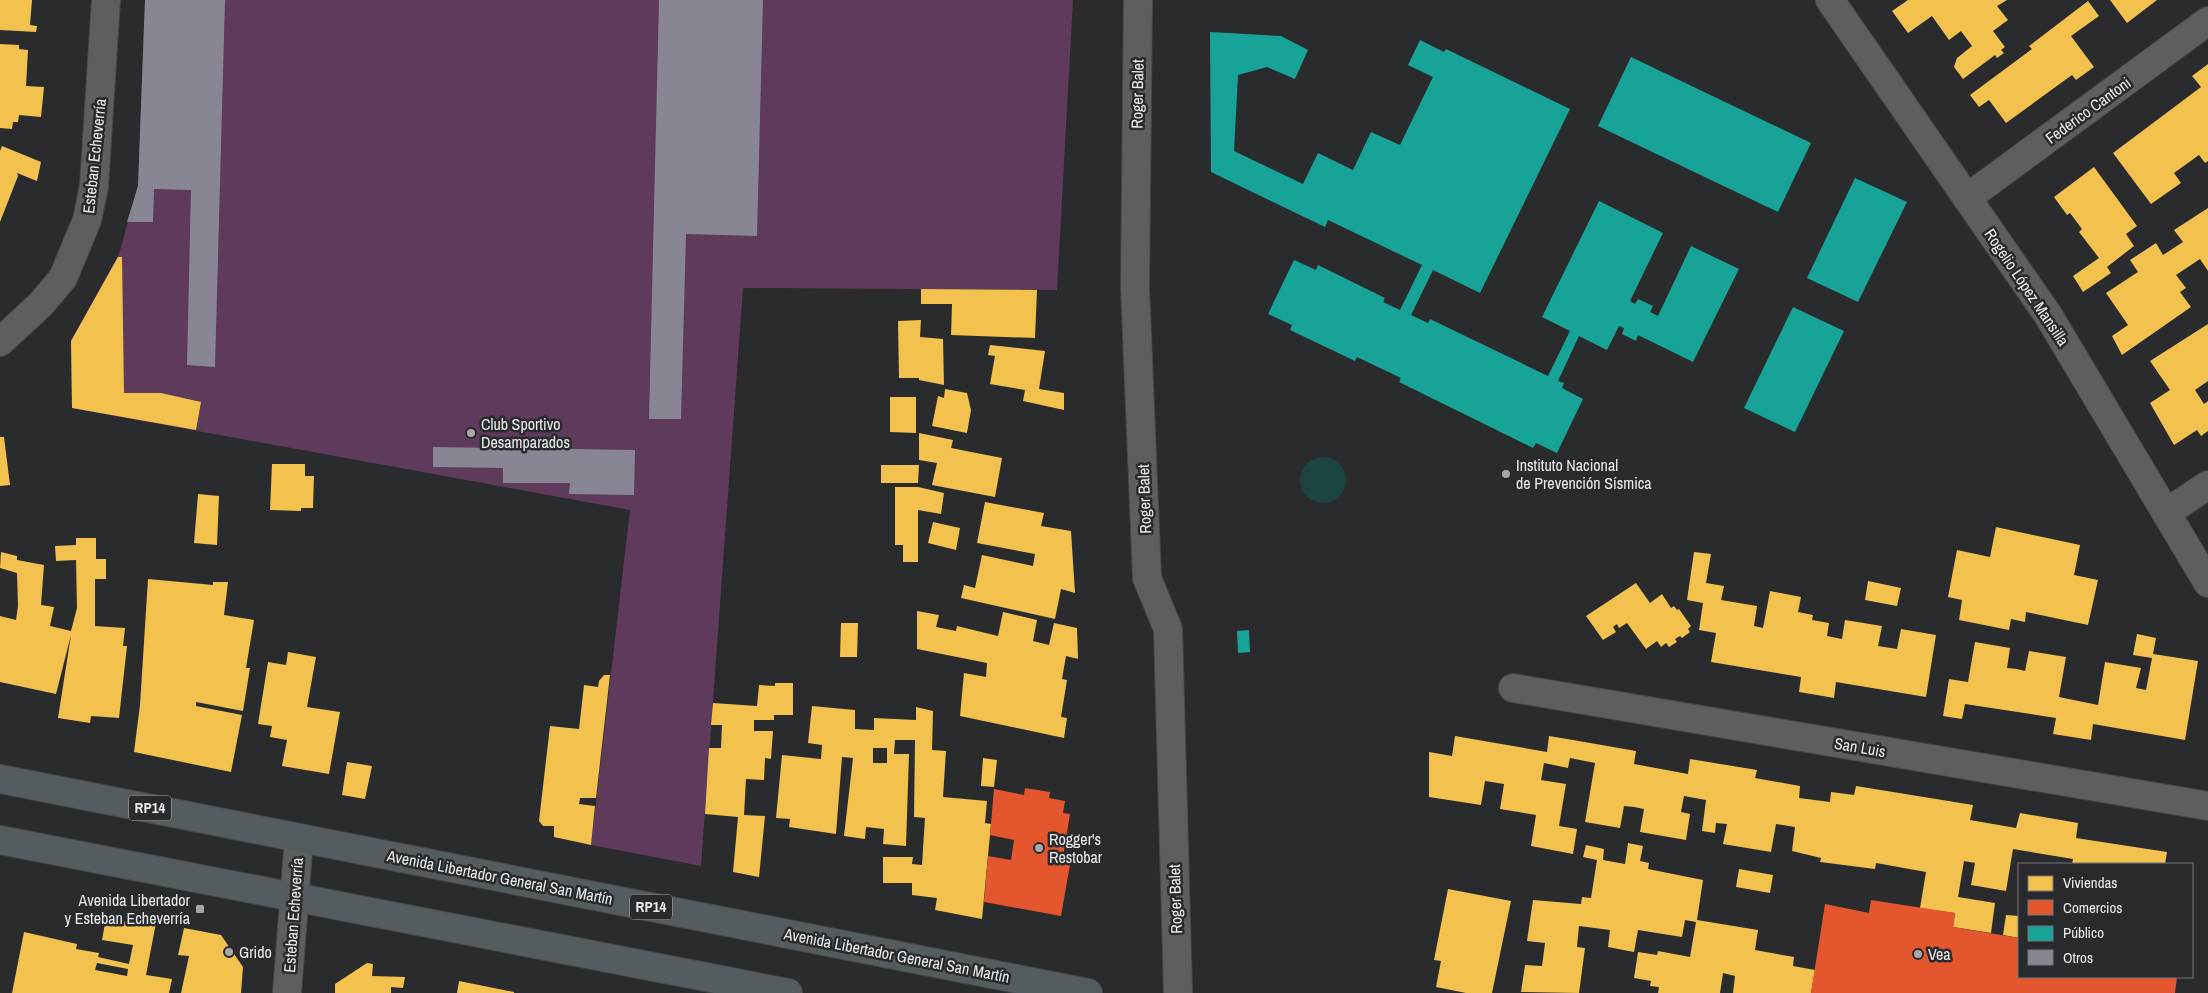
<svg xmlns="http://www.w3.org/2000/svg" width="2208" height="993" font-family="'Archivo Narrow',sans-serif">
  <rect width="100%" height="100%" fill="#2a2b2c"/>
  <polygon fill="#5e3a5b" points="145,0 1073,0 1057,290 743,288 701,866 591,845 630,510 72,408 71,341 119,254 138,186"/>
  <circle fill="#1b4443" cx="1323" cy="480" r="23"/>
  <g fill="#f2c14e" fill-rule="evenodd">
    <polygon points="0,0 32,0 30,25 37,26 36,32 0,30"/>
    <polygon points="1908,0 2007,0 1997,6 2008,20 1993,31 2005,47 2001,50 2004,53 1997,58 1995,55 1963,79 1954,67 1957,58 1972,46 1961,31 1949,40 1932,16 1908,33 1892,11"/>
    <polygon points="2110,0 2157,0 2127,23"/>
    <polygon points="2088,1 2099,16 2071,36 2094,67 2076,80 2072,75 2006,123 1989,100 1979,107 1970,95 2032,49 2029,46"/>
    <polygon points="0,44 19,45 19,49 28,50 26,86 44,87 41,117 19,115 18,122 13,122 12,129 0,128"/>
    <polygon points="2208,64 2208,161 2205,163 2199,155 2174,173 2181,183 2151,204 2113,153 2201,87 2192,76"/>
    <polygon points="2,146 41,162 37,181 17,173 18,176 0,222 0,151"/>
    <polygon points="2094,167 2137,226 2126,234 2134,246 2107,267 2111,273 2083,292 2073,276 2099,258 2079,232 2082,229 2070,213 2067,215 2054,197"/>
    <polygon points="2208,208 2208,271 2200,259 2176,275 2186,288 2180,292 2191,307 2122,355 2112,336 2128,325 2106,293 2138,272 2130,260 2153,245 2156,243 2163,255 2183,242 2174,230"/>
    <polygon points="118,257 122,257 124,393 161,393 201,402 196,430 72,408 71,341"/>
    <polygon points="921,289 1037,290 1035,338 951,335 952,304 921,304"/>
    <polygon points="921,320 920,337 943,339 944,385 919,380 919,378 899,378 898,321"/>
    <polygon points="2208,324 2208,381 2195,390 2204,404 2208,401 2208,431 2201,436 2197,430 2174,445 2150,403 2170,390 2150,361"/>
    <polygon points="990,345 1045,351 1039,389 1064,393 1064,410 1023,401 1025,390 990,384 995,356 988,355"/>
    <polygon points="945,389 967,393 971,410 967,433 932,426 938,396 944,398"/>
    <polygon points="890,397 916,397 916,433 890,432"/>
    <polygon points="919,433 953,440 951,448 1002,458 995,497 932,485 937,463 919,460"/>
    <polygon points="0,437 4,437 10,485 0,486"/>
    <polygon points="272,464 305,464 305,476 314,476 313,508 301,508 301,511 270,510"/>
    <polygon points="881,465 919,465 918,483 881,483"/>
    <polygon points="895,487 918,487 944,493 941,514 918,510 918,562 903,562 903,545 895,545"/>
    <polygon points="198,494 219,496 217,545 194,543"/>
    <polygon points="985,502 1044,513 1041,526 1071,531 1075,593 1061,589 1055,619 961,598 964,585 975,588 982,555 1033,566 1035,554 977,543"/>
    <polygon points="933,522 960,528 956,550 928,543"/>
    <polygon points="1996,527 2080,545 2074,575 2098,580 2088,625 2026,612 2025,622 2011,619 2009,630 1959,620 1962,600 1948,597 1957,550 1990,557"/>
    <polygon points="76,538 96,538 96,559 106,559 106,579 95,579 95,626 125,628 123,646 127,646 119,718 91,716 90,723 58,718 71,635 56,694 0,682 0,616 16,620 18,606 17,573 0,568 1,552 17,556 17,560 44,565 41,605 54,607 50,626 71,631 77,608 76,560 56,561 55,546 76,545"/>
    <polygon points="1694,552 1711,554 1706,583 1724,586 1721,600 1757,606 1754,626 1763,628 1770,591 1801,597 1798,612 1813,615 1812,620 1829,623 1827,636 1842,639 1845,620 1882,626 1878,646 1897,649 1901,629 1936,635 1926,697 1836,682 1834,698 1817,695 1799,692 1801,677 1711,662 1716,633 1699,630 1703,603 1687,600"/>
    <polygon points="148,579 213,585 213,582 228,582 224,615 254,620 246,668 250,668 243,711 196,702 196,706 242,715 231,772 134,752 140,705"/>
    <polygon points="1868,581 1901,588 1897,606 1865,600"/>
    <polygon points="1636,583 1650,603 1662,594 1671,608 1674,606 1677,610 1679,609 1691,626 1688,629 1690,632 1682,638 1680,636 1675,639 1677,642 1669,647 1666,643 1661,647 1657,641 1646,649 1627,623 1619,628 1617,624 1613,627 1616,632 1603,640 1586,616"/>
    <polygon points="917,611 939,615 936,627 956,631 957,626 998,636 1003,612 1037,620 1033,641 1049,645 1054,623 1077,628 1078,659 1066,656 1062,679 1067,680 1061,717 1067,718 1064,738 960,716 964,673 986,677 987,663 917,649"/>
    <polygon points="841,623 858,623 857,657 840,657"/>
    <polygon points="2137,634 2156,638 2153,654 2198,661 2185,740 2093,724 2091,740 2053,734 2056,718 1965,704 1962,719 1943,716 1949,679 1968,682 1975,642 2010,648 2007,668 2017,669 2025,671 2029,651 2066,657 2059,697 2098,705 2105,662 2141,668 2136,688 2146,690 2152,658 2133,655"/>
    <polygon points="288,652 316,657 307,707 340,712 329,774 282,766 287,740 270,737 272,726 258,724 268,662 286,665"/>
    <polygon points="604,675 610,675 596,798 580,798 579,804 595,806 591,845 554,837 554,826 543,826 539,821 550,726 579,729 584,685 598,687 599,681"/>
    <polygon points="775,683 793,683 793,715 774,715 774,720 754,720 754,731 773,731 771,759 765,758 764,780 746,779 744,815 765,816 759,877 733,872 738,817 705,814 709,748 721,748 722,725 711,725 713,703 757,706 759,685 775,686"/>
    <path d="M812 706 855 710V729L874 730V718L916 720V707L933 711 932 750 946 751 943 797 987 801 985 823 991 824 982 919 935 910 937 898 912 895V883H883V857H913L912 864 922 865 925 818 914 817 915 740H895L894 754H909L906 846 883 844 884 829 866 827 865 839 844 836 853 758 842 757 836 834 789 827 790 819 776 818 782 755 821 759 822 745 808 743ZM873 748H887V763H873Z"/>
    <polygon points="1455,736 1547,752 1549,736 1573,740 1636,751 1634,764 1688,774 1690,759 1757,770 1755,778 1800,786 1799,798 1830,802 1831,792 1854,795 1856,786 1973,805 1970,820 2016,828 2020,813 2078,823 2076,838 2167,852 2165,864 2072,864 2073,859 2013,849 2006,891 1971,885 1975,863 1964,861 1958,897 1995,903 1991,933 1953,927 1955,913 1920,908 1926,872 1876,863 1875,869 1820,862 1821,858 1792,851 1795,827 1776,824 1771,852 1723,844 1727,824 1716,823 1715,833 1702,831 1706,800 1684,796 1681,812 1690,814 1686,840 1640,832 1644,809 1634,807 1624,806 1620,828 1585,822 1595,763 1570,758 1568,768 1544,763 1541,780 1566,784 1559,826 1577,829 1573,854 1531,846 1536,815 1500,809 1504,784 1485,781 1481,805 1429,797 1429,752 1452,756"/>
    <polygon points="983,758 997,760 994,787 981,786"/>
    <polygon points="347,762 372,766 365,799 342,795"/>
    <polygon points="1628,843 1643,846 1640,861 1649,863 1648,869 1703,880 1697,920 1758,930 1755,950 1794,957 1793,966 1815,970 1811,993 1733,993 1735,976 1723,973 1720,993 1658,993 1659,987 1650,986 1651,981 1634,978 1638,952 1657,955 1658,951 1690,957 1696,922 1685,920 1682,937 1638,930 1634,952 1608,947 1610,930 1579,926 1577,947 1585,948 1579,993 1521,992 1525,965 1542,966 1545,943 1527,941 1533,900 1581,904 1582,897 1591,898 1597,860 1583,857 1586,845 1604,849 1603,860 1625,864"/>
    <polygon points="1739,869 1773,875 1770,893 1736,887"/>
    <polygon points="1448,889 1511,901 1492,993 1466,993 1436,987 1441,961 1434,960"/>
    <polygon points="2006,915 2019,916 2019,938 2003,935"/>
    <path d="M106 918 137 924 138 919 156 923 146 975 172 979 169 993H12L24 932 77 944 76 949 99 953 98 957 129 964 133 945 102 940ZM97 963 128 969 127 976 95 970Z"/>
    <polygon points="184,928 221,935 243,967 241,993 181,993 189,956 178,955"/>
    <polygon points="367,963 373,964 372,976 405,977 403,988 391,987 391,993 335,993 335,984"/>
    <polygon points="459,981 514,992 514,993 457,993"/>
  </g>
  <g fill="#e4572e">
    <polygon points="1025,788 1050,792 1049,798 1065,801 1063,813 1070,814 1063,858 1071,859 1061,916 984,902 988,856 1011,860 1014,840 990,835 994,789 1024,795"/>
    <polygon points="1871,900 1955,913 1953,927 2019,938 2019,977 2177,977 2175,993 1811,993 1825,904 1869,913"/>
  </g>
  <g fill="#17a398">
    <polygon points="1210,32 1281,36 1308,50 1295,79 1267,67 1238,75 1234,151 1303,184 1318,153 1353,170 1371,132 1400,145 1433,77 1408,65 1420,40 1444,52 1446,49 1570,109 1480,293 1433,270 1411,315 1428,323 1430,319 1548,376 1570,331 1542,317 1599,201 1663,233 1630,301 1635,304 1638,299 1653,306 1650,312 1658,316 1691,246 1739,269 1693,362 1638,335 1636,341 1622,334 1624,328 1619,326 1607,350 1579,336 1558,381 1564,383 1562,388 1583,399 1557,453 1536,443 1533,448 1399,382 1401,378 1357,357 1355,361 1290,330 1292,325 1268,314 1294,260 1316,270 1318,265 1385,298 1383,302 1400,310 1422,265 1328,220 1325,227 1211,172"/>
    <polygon points="1631,57 1811,143 1778,212 1598,126"/>
    <polygon points="1855,178 1907,202 1858,302 1807,278"/>
    <polygon points="1793,307 1844,331 1795,432 1744,408"/>
    <polygon points="1249,630 1250,652 1238,653 1237,631"/>
  </g>
  <g fill="#898694">
    <polygon points="145,0 225,0 215,367 187,365 191,190 154,189 153,222 127,222 138,186"/>
    <polygon points="659,0 763,0 757,236 686,234 681,419 649,419"/>
    <polygon points="433,447 635,450 634,495 569,494 570,483 503,483 503,468 433,467"/>
  </g>
  <g fill="none" stroke-linecap="round" stroke-linejoin="round">
    <g stroke="#464748" stroke-width="30">
      <g id="street">
        <polyline points="1138,0 1135,287 1147,578 1168,629 1178,993"/>
        <polyline points="1830,0 2048,315 2208,583"/>
        <polyline points="1967,198 2208,21"/>
        <polyline points="0,342 41,304 63,278 87,220 94,186 106,0"/>
        <polyline points="2166,513 2208,485"/>
        <polyline points="1513,688 2208,806"/>
        <polyline points="287,993 299,838"/>
      </g>
    </g>
    <g stroke="#464748" stroke-width="30">
      <g id="primary">
        <polyline points="0,779 1088,993"/>
        <polyline points="0,840 788,993"/>
      </g>
    </g>
    <use href="#street" stroke="#5d5e5f" stroke-width="28"/>
    <use href="#primary" stroke="#555c60" stroke-width="28"/>
  </g>
  <g fill="#a7a8a9" stroke="#292a2d" stroke-width="2">
    <circle cx="471" cy="433" r="5"/>
    <circle cx="1506" cy="474" r="5"/>
    <circle cx="1039" cy="848" r="5"/>
    <rect x="195" y="904" width="10" height="10" rx="2.5"/>
    <circle cx="229" cy="952" r="5"/>
    <circle cx="1918" cy="954" r="5"/>
  </g>
  <g text-anchor="middle" stroke-width="5" stroke-linejoin="round" paint-order="stroke">
    <g fill="#292a2d" stroke="#b0b1b3" stroke-width="1">
      <rect x="129" y="795.5" width="42" height="25" rx="4"/>
      <rect x="630" y="894.5" width="42" height="25" rx="4"/>
    </g>
    <g font-size="15" font-weight="bold" fill="#eaebec">
      <text x="150" y="813">RP14</text>
      <text x="651" y="912">RP14</text>
    </g>
    <g font-size="16" fill="#eaebec" stroke="#292a2d">
      <text transform="translate(1137 94) rotate(-89)" y="6">Roger Balet</text>
      <text transform="translate(2088 110) rotate(-36)" y="6">Federico Cantoni</text>
      <text transform="translate(94 156) rotate(-84)" y="6">Esteban Echeverría</text>
      <text transform="translate(2027 287) rotate(56)" y="6">Rogelio López Mansilla</text>
      <text transform="translate(1144 499) rotate(-92)" y="6">Roger Balet</text>
      <text transform="translate(1860 747) rotate(10)" y="6">San Luis</text>
      <text transform="translate(500 877) rotate(11)" y="6">Avenida Libertador General San Martín</text>
      <text transform="translate(1175 899) rotate(-92)" y="6">Roger Balet</text>
      <text transform="translate(293 915) rotate(-86)" y="6">Esteban Echeverría</text>
      <text transform="translate(897 955) rotate(11)" y="6">Avenida Libertador General San Martín</text>
    </g>
    <g font-size="16" fill="#eaebec" stroke="#292a2d" text-anchor="start">
      <text x="481" y="430">Club Sportivo<tspan x="481" dy="18">Desamparados</tspan></text>
      <text x="1516" y="471">Instituto Nacional<tspan x="1516" dy="18">de Prevención Sísmica</tspan></text>
      <text x="1049" y="845">Rogger's<tspan x="1049" dy="18">Restobar</tspan></text>
      <text x="190" y="906" text-anchor="end">Avenida Libertador<tspan x="190" dy="18">y Esteban Echeverría</tspan></text>
      <text x="239" y="958">Grido</text>
      <text x="1928" y="960">Vea</text>
    </g>
  </g>
  <rect x="2018" y="863" width="175" height="115" fill="#292a2d" stroke="#767779"/>
  <rect x="2028" y="876" width="25" height="15" fill="#f2c14e" stroke="#767779"/>
  <text x="2063" y="888" font-size="15" fill="#eaebec">Viviendas</text>
  <rect x="2028" y="900" width="25" height="15" fill="#e4572e" stroke="#767779"/>
  <text x="2063" y="913" font-size="15" fill="#eaebec">Comercios</text>
  <rect x="2028" y="926" width="25" height="15" fill="#17a398" stroke="#767779"/>
  <text x="2063" y="938" font-size="15" fill="#eaebec">Público</text>
  <rect x="2028" y="950" width="25" height="15" fill="#898694" stroke="#767779"/>
  <text x="2063" y="963" font-size="15" fill="#eaebec">Otros</text>
</svg>
